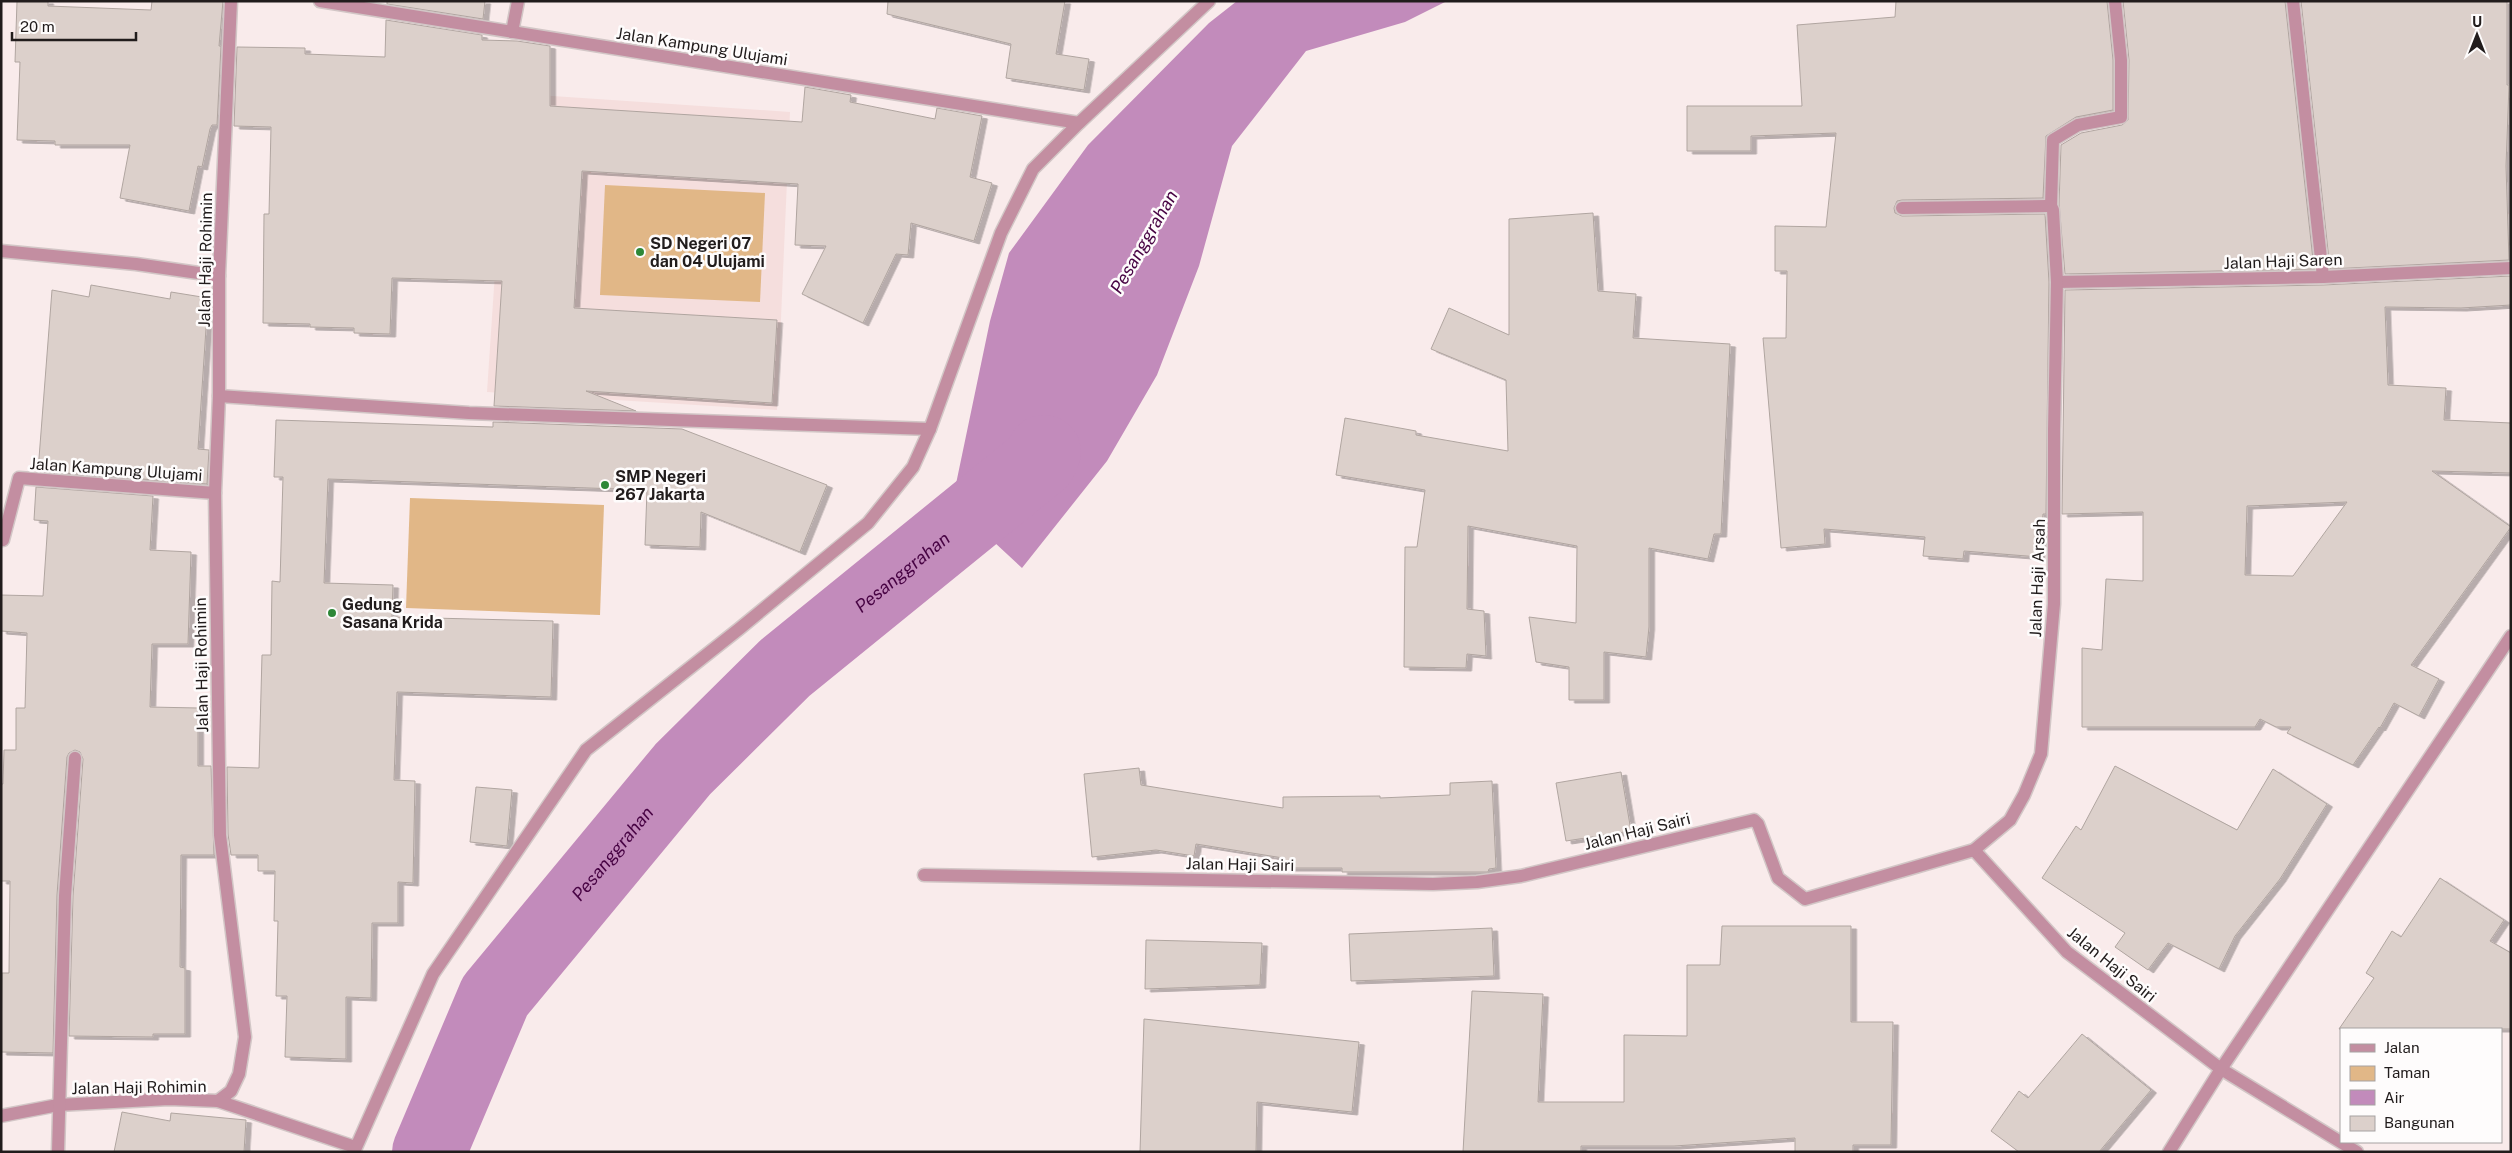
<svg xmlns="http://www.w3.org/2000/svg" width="2512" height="1153" font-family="'Public Sans',sans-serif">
  <defs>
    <filter id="shadow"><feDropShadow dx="5.5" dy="3" stdDeviation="0" flood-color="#0004"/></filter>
  </defs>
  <rect width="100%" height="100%" fill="#f9ebeb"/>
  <polygon fill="#f5dedd" points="507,93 790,112 777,410 487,392"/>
  <g fill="#e1b787">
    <polygon points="605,185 765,193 760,302 600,295"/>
    <polygon points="410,498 604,505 600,615 406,608"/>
  </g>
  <polygon fill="#c28bbb" points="1237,1 1447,1 1405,22 1306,51 1232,146 1199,266 1157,375 1107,461 1022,568 952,503 990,321 1009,253 1088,145 1209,23"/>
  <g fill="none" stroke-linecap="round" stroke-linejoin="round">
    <path stroke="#c28bbb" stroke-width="74" id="s1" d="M429 1152 495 996 683 769 785 668 1040 461 1044 452"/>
  </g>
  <g fill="#dcd0cb" stroke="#b0a5a0" fill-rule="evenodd" filter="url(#shadow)">
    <polygon points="17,1 48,1 48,6 151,10 152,1 223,1 219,46 221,46 217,125 212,125 210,129 202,167 198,166 189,211 120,198 130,145 55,145 55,141 17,140 20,62 15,62"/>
    <polygon points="387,1 485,1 483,19 387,4"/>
    <polygon points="888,1 1065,1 1056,54 1089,59 1084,90 1006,78 1011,44 887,14"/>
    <polygon points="1896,1 2107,1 2113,60 2113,110 2076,117 2046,136 2043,198 1902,200 1897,201 1894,208 1895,213 1902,216 2045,214 2049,282 2046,514 2043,514 2039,557 1964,551 1963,559 1923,556 1925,537 1824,529 1825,544 1781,548 1763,338 1786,338 1787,271 1775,271 1775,226 1826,227 1836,133 1751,136 1751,151 1687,151 1687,106 1802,106 1797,25 1895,17"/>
    <polygon points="2123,1 2285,1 2314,269 2065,274 2059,204 2061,145 2081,133 2122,125 2128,120 2129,60"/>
    <polygon points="2301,1 2507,1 2507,85 2509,85 2506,166 2509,260 2330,269"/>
    <polygon points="386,20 482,35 482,40 517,41 550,46 550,106 802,122 805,87 851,95 850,102 935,119 937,108 982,116 970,177 992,183 974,241 911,223 908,255 896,254 863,323 802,294 826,246 795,245 798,184 582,171 574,308 777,320 772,403 586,391 636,411 494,406 502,281 392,278 390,334 354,333 354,328 310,327 310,324 263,323 264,214 269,214 271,127 234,126 237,47 305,48 305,54 385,57"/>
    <polygon points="1593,213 1598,291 1636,294 1633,338 1730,344 1721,534 1714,534 1708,559 1649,548 1649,627 1646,657 1604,652 1604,700 1569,700 1569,667 1536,662 1529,617 1576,623 1577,546 1468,526 1467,609 1484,611 1486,656 1467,654 1466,668 1404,667 1405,547 1417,547 1425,490 1336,475 1345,418 1416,431 1416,435 1508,451 1506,380 1431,349 1449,308 1509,335 1509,219"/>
    <path d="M2511 276V305L2461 308 2385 307 2388 385 2446 388 2444 420 2511 423V473L2432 471 2511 527 2411 665 2439 679 2419 716 2394 703 2380 728 2379 727 2353 765 2287 733 2291 727H2276L2260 719 2255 727H2082V648L2102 650 2106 579 2143 581V512L2062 514 2065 290 2323 285ZM2347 502 2293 576 2245 575 2247 506Z"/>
    <polygon points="91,285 170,299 171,292 208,298 198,449 209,450 207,484 38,471 52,290 89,297"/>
    <polygon points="276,420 493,427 493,422 682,429 827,485 800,552 701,512 700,547 645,545 647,490 328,479 324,583 393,585 392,617 553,621 551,697 397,692 394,780 415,781 413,883 398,882 398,923 372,923 371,998 346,997 346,1059 285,1057 287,996 276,996 278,921 274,921 275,871 258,871 258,855 231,855 228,834 227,767 259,768 262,655 271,655 272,581 280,582 283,477 274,477"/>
    <polygon points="36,487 153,496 150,550 191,552 188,644 152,644 150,707 198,708 198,766 211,766 214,855 181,855 180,967 185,968 185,1034 153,1034 153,1037 69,1036 73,896 83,759 80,752 75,750 69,753 67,757 57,895 53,1053 1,1052 2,973 9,973 10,881 1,881 1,784 3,784 4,750 16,750 16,708 25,708 27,633 1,631 1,595 43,596 48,521 34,520"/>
    <polygon points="2115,766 2237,830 2273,769 2327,804 2280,879 2235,936 2219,969 2168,943 2148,970 2115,947 2125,933 2042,878 2076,826 2081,830"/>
    <polygon points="1139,768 1141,785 1283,808 1283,797 1380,796 1380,798 1450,795 1450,783 1492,781 1496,868 1489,869 1488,872 1342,872 1342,868 1283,868 1283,858 1196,844 1194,856 1156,850 1092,857 1084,774"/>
    <polygon points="1621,772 1631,831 1566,841 1556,783"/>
    <polygon points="476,787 512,790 507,846 470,842"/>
    <polygon points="2440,878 2504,920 2490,941 2511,953 2511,1029 2339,1029 2374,978 2366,973 2392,931 2401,937"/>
    <polygon points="1722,926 1851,926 1851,1022 1893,1022 1891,1145 1853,1145 1853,1152 1795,1152 1795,1138 1674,1146 1581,1146 1581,1152 1463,1152 1472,991 1543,994 1538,1102 1624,1102 1624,1035 1687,1036 1687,965 1720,965"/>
    <polygon points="1492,928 1494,976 1351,981 1349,934"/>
    <polygon points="1146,940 1262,943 1260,985 1145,989"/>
    <polygon points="1144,1019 1359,1042 1352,1112 1257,1102 1256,1152 1140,1152"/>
    <polygon points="2082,1034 2151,1090 2099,1152 2019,1152 1991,1131 2019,1091 2028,1098"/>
    <polygon points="122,1112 170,1121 171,1113 246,1120 244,1152 114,1152"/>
  </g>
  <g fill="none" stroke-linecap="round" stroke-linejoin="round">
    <g stroke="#d2c6c6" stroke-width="15">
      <g id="minor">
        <polyline points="320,1 1079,123"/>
        <polyline points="2293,1 2323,277"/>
        <polyline points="512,32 518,1"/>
        <polyline points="2051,206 2053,140 2078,125 2121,117 2121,60 2115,1"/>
        <polyline points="1,251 136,264 219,276"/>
        <polyline points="2057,282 2323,277 2511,268"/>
        <polyline points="219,396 469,413 930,429"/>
        <polyline points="1,539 3,540 19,478 215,493"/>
        <polyline points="1974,850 2067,952 2221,1069 2357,1152"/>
        <polyline points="924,875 1433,884 1477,882 1521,876 1754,820 1758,824 1778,878 1805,899 1974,850 2010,820 2024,795 2041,754 2054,604 2054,430 2057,282 2053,210 2051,206 2046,206 1902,208"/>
        <polyline points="218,1101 231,1091 239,1074 245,1037 220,835 215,493 219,396 219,276 231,1"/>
        <polyline points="1,1116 58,1105 169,1099 218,1101 355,1147"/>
        <polyline points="58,1152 65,896 75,758"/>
        <polyline points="354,1152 433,974 586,750 739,629 868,523 913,467 930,429 1001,233 1033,169 1079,123 1209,1"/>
        <polyline points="2169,1152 2221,1069 2511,636"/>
      </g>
    </g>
    <use href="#minor" stroke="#c38ea1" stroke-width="12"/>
  </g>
  <g fill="#2d8737" stroke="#fefcfc" stroke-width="2">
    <circle cx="640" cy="252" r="5"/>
    <circle cx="605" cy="485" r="5"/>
    <circle cx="332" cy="613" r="5"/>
  </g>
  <g text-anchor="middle" stroke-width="5" stroke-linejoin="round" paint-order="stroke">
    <g font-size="16" fill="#211c1c" stroke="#fefcfc">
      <text transform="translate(702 46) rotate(9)" y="6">Jalan Kampung Ulujami</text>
      <text transform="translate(205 260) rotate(-89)" y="6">Jalan Haji Rohimin</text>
      <text transform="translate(2283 261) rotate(-2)" y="6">Jalan Haji Saren</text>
      <text transform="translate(116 469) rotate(4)" y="6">Jalan Kampung Ulujami</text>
      <text transform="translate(2037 578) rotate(-88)" y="6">Jalan Haji Arsah</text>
      <text transform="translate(201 665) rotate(-91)" y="6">Jalan Haji Rohimin</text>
      <text transform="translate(1637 831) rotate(-14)" y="6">Jalan Haji Sairi</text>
      <text transform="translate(1240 864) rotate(1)" y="6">Jalan Haji Sairi</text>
      <text transform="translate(2112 964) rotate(39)" y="6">Jalan Haji Sairi</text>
      <text transform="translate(139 1087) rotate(-1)" y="6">Jalan Haji Rohimin</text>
    </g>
    <g font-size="16" font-weight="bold" fill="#211c1c" stroke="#fefcfc" text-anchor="start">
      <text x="650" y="249">SD Negeri 07<tspan x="650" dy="18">dan 04 Ulujami</tspan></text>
      <text x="615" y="482">SMP Negeri<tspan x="615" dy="18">267 Jakarta</tspan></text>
      <text x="342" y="610">Gedung<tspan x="342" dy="18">Sasana Krida</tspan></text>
    </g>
    <g font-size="18" font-style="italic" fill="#470343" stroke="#fefcfc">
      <text transform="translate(1144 242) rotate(-60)" y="6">Pesanggrahan</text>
      <text dy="6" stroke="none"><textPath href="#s1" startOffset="759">Pesanggrahan</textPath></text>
      <text dy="6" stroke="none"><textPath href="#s1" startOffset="354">Pesanggrahan</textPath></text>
    </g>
  </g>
  <rect width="2512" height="1153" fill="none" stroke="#211c1c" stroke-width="5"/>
  <rect x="2340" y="1028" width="162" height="115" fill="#fefcfc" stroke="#a6a2a2"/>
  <rect x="2350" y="1044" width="25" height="8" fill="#c38ea1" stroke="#a6a2a2"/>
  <text x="2384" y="1053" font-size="15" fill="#211c1c">Jalan</text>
  <rect x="2350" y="1066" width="25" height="15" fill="#e1b787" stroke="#a6a2a2"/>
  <text x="2384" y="1078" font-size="15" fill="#211c1c">Taman</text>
  <rect x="2350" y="1090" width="25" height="15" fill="#c28bbb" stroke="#a6a2a2"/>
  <text x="2384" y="1103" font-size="15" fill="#211c1c">Air</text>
  <rect x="2350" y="1116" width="25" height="15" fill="#dcd0cb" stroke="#a6a2a2"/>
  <text x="2384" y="1128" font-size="15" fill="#211c1c">Bangunan</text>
  <g transform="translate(2477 35)" stroke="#fefcfc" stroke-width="4" paint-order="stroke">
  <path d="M0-4L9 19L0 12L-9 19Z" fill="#211c1c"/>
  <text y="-8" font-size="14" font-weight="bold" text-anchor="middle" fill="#211c1c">U</text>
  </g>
  <path d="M12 32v8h124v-8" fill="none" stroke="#211c1c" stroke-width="2.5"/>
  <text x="20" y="32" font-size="15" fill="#211c1c" stroke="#fefcfc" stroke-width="4" paint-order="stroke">20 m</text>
</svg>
